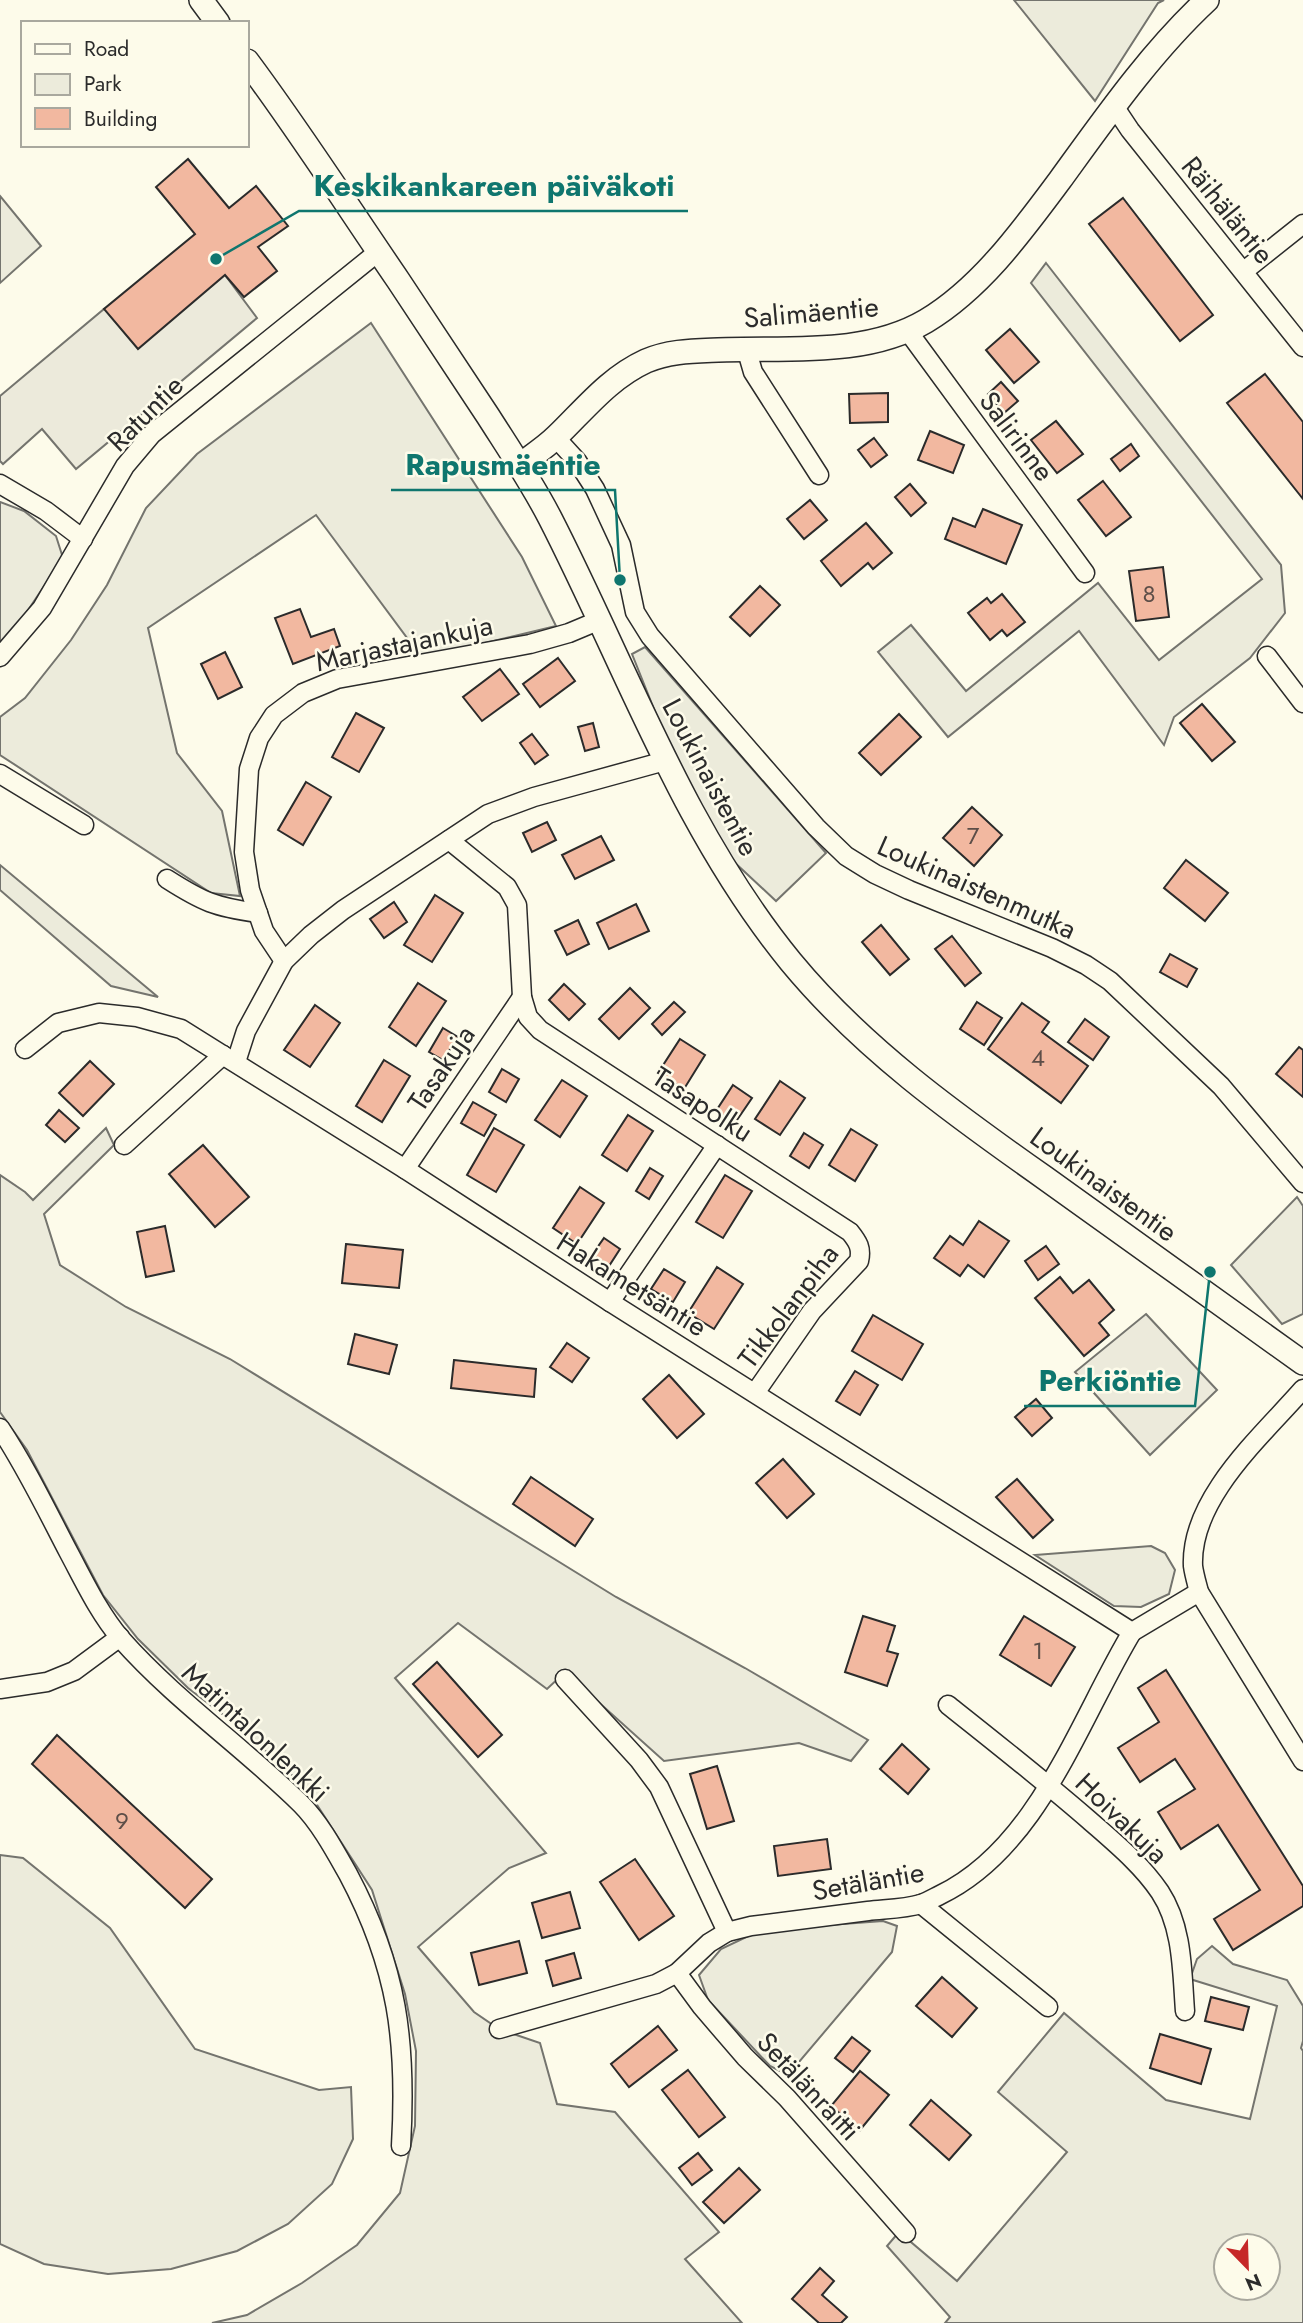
<svg xmlns="http://www.w3.org/2000/svg" width="1303" height="2323" font-family="Jost,sans-serif">
  <rect width="100%" height="100%" fill="#fdfbea"/>
  <g fill="#ecebdb" stroke="#74746e" stroke-width="2" fill-rule="evenodd">
    <polygon points="1014,0 1164,0 1158,3 1095,101"/>
    <polygon points="0,196 41,246 0,283"/>
    <polygon points="1046,263 1281,565 1285,613 1250,658 1174,717 1164,745 1079,631 948,737 878,652 911,625 966,691 1098,583 1159,660 1262,579 1031,283"/>
    <polygon points="371,323 522,557 556,626 422,658 316,515 148,628 177,753 222,811 240,896 211,893 0,755 0,717 25,698 71,640 107,585 146,508 197,454"/>
    <polygon points="0,502 24,511 56,536 63,558 14,631 0,643"/>
    <polygon points="645,647 826,853 776,901 732,860 676,764 632,654"/>
    <polygon points="0,865 158,997 111,986 0,890"/>
    <polygon points="106,1128 114,1145 44,1214 60,1265 126,1307 230,1359 616,1597 745,1668 868,1740 851,1761 799,1743 664,1761 565,1672 547,1689 458,1623 395,1678 546,1853 509,1868 418,1947 474,2012 499,2029 540,2043 557,2104 615,2112 719,2232 685,2259 742,2323 212,2323 247,2315 302,2283 357,2245 400,2193 415,2126 416,2051 405,1994 372,1890 306,1788 242,1729 188,1688 138,1639 103,1595 27,1450 0,1412 0,1175 25,1192 33,1200"/>
    <polygon points="1297,1197 1303,1206 1303,1314 1282,1324 1231,1265"/>
    <polygon points="1151,1546 1165,1553 1175,1570 1169,1594 1141,1607 1114,1606 1035,1555"/>
    <polygon points="0,1855 23,1858 110,1928 195,2049 319,2090 351,2087 353,2139 332,2184 288,2224 237,2251 171,2269 108,2274 44,2264 0,2244"/>
    <polygon points="883,1921 897,1926 892,1952 788,2075 770,2066 708,2000 699,1975 721,1949 761,1930"/>
    <path d="M1212 1946 1233 1964 1287 1980 1303 2006V2041L1301 2048 1303 2051V2323H945L950 2317 887 2246 899 2232 957 2281 1067 2152 998 2092 1064 2013 1166 2100 1250 2119 1277 2006 1190 1979 1197 1959ZM1226 2246H1268V2288H1226Z"/>
  </g>
  <g fill="#eceadb" stroke="#74746e" stroke-width="2">
    <polygon points="225,275 257,318 76,469 42,429 3,464 0,461 0,396 104,309"/>
    <polygon points="1146,1314 1217,1390 1150,1455 1075,1372"/>
  </g>
  <g fill="#f2b8a0" stroke="#2b2b2b" stroke-width="2">
    <polygon points="188,159 229,208 256,186 288,226 258,247 277,271 244,297 225,275 138,349 104,309 195,234 156,187"/>
    <polygon points="1123,198 1213,315 1180,341 1089,224"/>
    <polygon points="1010,329 1039,362 1014,383 986,350"/>
    <polygon points="1265,374 1303,422 1303,499 1227,403"/>
    <polygon points="1001,382 1018,401 1004,413 988,394"/>
    <polygon points="888,393 888,422 850,423 849,394"/>
    <polygon points="1056,421 1083,454 1057,473 1031,440"/>
    <polygon points="930,431 964,445 953,473 918,460"/>
    <polygon points="874,438 887,455 871,467 858,450"/>
    <polygon points="1131,444 1139,456 1120,471 1111,459"/>
    <polygon points="1103,481 1131,517 1106,536 1078,500"/>
    <polygon points="910,484 926,503 911,516 895,497"/>
    <polygon points="810,500 827,520 804,539 787,519"/>
    <polygon points="983,509 1022,525 1006,564 945,539 953,518 975,527"/>
    <polygon points="866,523 892,553 873,569 868,563 841,586 821,561"/>
    <polygon points="1163,567 1169,617 1136,621 1129,571"/>
    <polygon points="760,586 780,605 750,636 730,617"/>
    <polygon points="1002,594 1025,622 1007,636 1002,630 990,640 968,613 987,598 991,603"/>
    <polygon points="300,609 311,637 334,629 340,646 293,664 275,618"/>
    <polygon points="225,652 242,687 218,699 201,664"/>
    <polygon points="558,658 575,681 540,707 523,684"/>
    <polygon points="500,669 519,694 482,721 463,697"/>
    <polygon points="1202,704 1235,742 1212,761 1180,723"/>
    <polygon points="356,713 384,728 359,772 332,757"/>
    <polygon points="899,714 921,737 881,775 859,753"/>
    <polygon points="593,723 599,747 585,751 578,727"/>
    <polygon points="532,734 548,755 535,764 520,743"/>
    <polygon points="306,782 331,797 303,845 278,830"/>
    <polygon points="972,807 1002,835 974,866 943,838"/>
    <polygon points="547,822 556,840 532,852 523,833"/>
    <polygon points="601,836 614,860 575,879 562,855"/>
    <polygon points="1186,860 1228,893 1205,921 1164,888"/>
    <polygon points="435,895 463,913 432,962 404,945"/>
    <polygon points="394,902 407,922 384,938 370,919"/>
    <polygon points="636,904 649,931 609,949 597,923"/>
    <polygon points="578,920 589,944 567,955 555,931"/>
    <polygon points="881,925 909,959 890,975 862,942"/>
    <polygon points="952,936 981,973 965,986 935,949"/>
    <polygon points="1170,954 1197,969 1187,987 1160,972"/>
    <polygon points="418,983 446,1001 416,1046 389,1027"/>
    <polygon points="564,984 585,1004 569,1020 549,1000"/>
    <polygon points="630,988 650,1008 619,1039 599,1019"/>
    <polygon points="674,1002 685,1012 662,1035 652,1024"/>
    <polygon points="977,1002 1002,1018 984,1045 960,1029"/>
    <polygon points="1022,1003 1049,1022 1042,1032 1088,1066 1061,1103 988,1049"/>
    <polygon points="315,1005 340,1023 310,1067 284,1050"/>
    <polygon points="1085,1019 1109,1037 1093,1060 1068,1042"/>
    <polygon points="443,1028 458,1037 443,1060 429,1052"/>
    <polygon points="680,1039 705,1055 684,1089 658,1073"/>
    <polygon points="1299,1047 1303,1050 1303,1097 1276,1074"/>
    <polygon points="384,1060 410,1076 382,1122 356,1106"/>
    <polygon points="90,1061 114,1084 83,1116 59,1093"/>
    <polygon points="502,1069 519,1079 506,1102 489,1092"/>
    <polygon points="562,1080 587,1096 560,1137 535,1120"/>
    <polygon points="780,1081 805,1098 780,1135 755,1119"/>
    <polygon points="733,1085 752,1098 735,1123 716,1111"/>
    <polygon points="473,1102 496,1115 484,1136 461,1123"/>
    <polygon points="59,1110 79,1128 65,1142 46,1125"/>
    <polygon points="628,1115 653,1131 627,1171 602,1155"/>
    <polygon points="494,1128 524,1145 496,1192 467,1175"/>
    <polygon points="851,1129 877,1145 855,1181 829,1165"/>
    <polygon points="804,1133 823,1145 809,1168 790,1156"/>
    <polygon points="203,1145 249,1197 215,1227 169,1174"/>
    <polygon points="650,1168 663,1176 649,1199 636,1191"/>
    <polygon points="725,1175 752,1191 723,1238 696,1222"/>
    <polygon points="580,1187 604,1203 577,1244 553,1228"/>
    <polygon points="979,1221 1009,1241 984,1277 968,1265 960,1276 934,1258 950,1236 963,1245"/>
    <polygon points="165,1226 174,1271 146,1277 137,1232"/>
    <polygon points="604,1238 620,1249 609,1266 592,1255"/>
    <polygon points="346,1244 403,1250 399,1288 342,1283"/>
    <polygon points="1046,1246 1059,1264 1038,1280 1025,1261"/>
    <polygon points="717,1267 743,1284 714,1329 688,1313"/>
    <polygon points="664,1269 685,1282 673,1302 651,1289"/>
    <polygon points="1060,1277 1073,1293 1089,1280 1114,1310 1099,1323 1109,1335 1084,1356 1035,1298"/>
    <polygon points="873,1315 923,1344 902,1380 852,1351"/>
    <polygon points="355,1334 397,1345 389,1374 348,1364"/>
    <polygon points="567,1343 589,1358 572,1382 550,1367"/>
    <polygon points="454,1360 536,1369 534,1397 451,1388"/>
    <polygon points="855,1371 878,1385 860,1415 836,1401"/>
    <polygon points="669,1375 704,1414 677,1438 643,1399"/>
    <polygon points="1036,1399 1052,1418 1032,1436 1015,1417"/>
    <polygon points="783,1459 814,1494 787,1518 756,1483"/>
    <polygon points="531,1477 593,1519 575,1546 513,1504"/>
    <polygon points="1017,1479 1053,1520 1033,1538 996,1497"/>
    <polygon points="863,1616 895,1626 887,1651 898,1654 887,1686 845,1672"/>
    <polygon points="1024,1616 1075,1647 1051,1686 1000,1655"/>
    <polygon points="437,1662 502,1735 478,1757 413,1684"/>
    <polygon points="1166,1670 1303,1886 1303,1906 1233,1950 1214,1919 1260,1890 1218,1825 1181,1849 1158,1812 1195,1789 1175,1759 1140,1782 1118,1748 1159,1722 1138,1688"/>
    <polygon points="57,1735 212,1879 185,1908 32,1764"/>
    <polygon points="902,1744 929,1769 908,1794 880,1769"/>
    <polygon points="717,1766 734,1821 707,1829 690,1774"/>
    <polygon points="827,1839 831,1869 778,1876 774,1846"/>
    <polygon points="635,1859 674,1916 639,1940 600,1882"/>
    <polygon points="570,1892 580,1928 542,1938 532,1903"/>
    <polygon points="519,1941 527,1973 479,1985 471,1953"/>
    <polygon points="574,1953 581,1978 553,1986 546,1961"/>
    <polygon points="942,1977 977,2008 952,2037 916,2006"/>
    <polygon points="1211,1997 1249,2007 1243,2030 1205,2021"/>
    <polygon points="658,2026 677,2050 629,2087 611,2064"/>
    <polygon points="1160,2034 1211,2049 1201,2084 1150,2068"/>
    <polygon points="852,2037 870,2051 853,2072 835,2058"/>
    <polygon points="688,2070 725,2117 699,2137 662,2090"/>
    <polygon points="860,2071 889,2095 860,2130 831,2106"/>
    <polygon points="931,2100 971,2135 949,2160 910,2125"/>
    <polygon points="698,2153 712,2170 692,2185 679,2168"/>
    <polygon points="739,2168 760,2190 724,2223 703,2202"/>
    <polygon points="820,2268 834,2281 822,2295 847,2317 841,2323 819,2323 792,2299"/>
  </g>
  <g fill="none" stroke-linecap="round" stroke-linejoin="round">
    <g stroke="#2b2b2b" stroke-width="21">
      <g id="minor">
        <polyline points="1114,106 1130,130 1303,347"/>
        <polyline points="1244,271 1303,224"/>
        <polyline points="907,330 1085,573"/>
        <polyline points="746,348 753,372 819,475"/>
        <polyline points="556,438 577,461 595,489 621,545 635,612 650,636 816,827 846,856 875,874 909,890 1052,948 1086,965 1110,981 1221,1086 1303,1183"/>
        <polyline points="0,484 46,511 83,539"/>
        <polyline points="1267,656 1303,703"/>
        <polyline points="0,657 42,608 125,466 152,434 378,252"/>
        <polyline points="0,774 84,825"/>
        <path d="M449 840 507 887 517 905 522 997 528 1017 540 1030 850 1232C858 1242 862 1248 859 1261L812 1311 755 1393"/>
        <path d="M167 879C203 902 215 907 258 913"/>
        <polyline points="284,961 264,931 250,890 244,852 249,769 259,738 274,715 303,693 337,679 530,644 569,633 600,620"/>
        <polyline points="25,1049 58,1023 99,1013 137,1017 181,1029 405,1169 610,1302 1132,1632 1199,1592"/>
        <polyline points="236,1062 246,1031 284,961 311,935 343,910 488,814 534,797 665,761"/>
        <polyline points="124,1145 223,1055"/>
        <polyline points="405,1169 522,997"/>
        <polyline points="610,1302 717,1145"/>
        <path d="M1303 1389C1262 1436 1190 1498 1193 1566 1194 1574 1197 1584 1199 1592L1303 1761"/>
        <path d="M0 1428C26 1467 47 1511 69 1553 85 1583 99 1613 121 1639 175 1700 243 1747 301 1804 320 1823 335 1851 348 1874 398 1968 407 2042 401 2146"/>
        <polyline points="565,1679 639,1760 659,1787 727,1932"/>
        <polyline points="0,1689 47,1682 74,1671 120,1637"/>
        <path d="M948 1705C996 1743 1043 1780 1089 1820 1114 1842 1141 1864 1160 1892 1183 1927 1182 1972 1185 2011"/>
        <polyline points="921,1904 1048,2007"/>
        <polyline points="677,1973 702,2007 745,2057 787,2098 906,2233"/>
        <path d="M499 2029 656 1984 677 1973 709 1943 727 1932 751 1926C790 1921 829 1916 868 1911 885 1909 904 1909 921 1904 927 1902 934 1898 940 1895 1038 1848 1079 1720 1132 1632"/>
      </g>
    </g>
    <g stroke="#2b2b2b" stroke-width="26">
      <g id="tertiary">
        <polyline points="201,0 218,23"/>
        <path d="M247 61C300 132 348 207 398 280 428 325 458 370 488 416 509 449 532 483 550 518 627 668 683 830 791 962 862 1048 954 1114 1045 1178 1131 1240 1217 1301 1303 1363"/>
        <path d="M520 465C532 456 546 447 557 436 585 409 609 378 646 361 669 351 693 351 718 350 786 347 865 357 926 321 981 288 1022 231 1060 180 1105 118 1151 52 1207 0"/>
      </g>
    </g>
    <use href="#minor" stroke="#fdfbea" stroke-width="18"/>
    <use href="#tertiary" stroke="#fdfbea" stroke-width="23"/>
  </g>
  <g text-anchor="middle" stroke-width="5" stroke-linejoin="round" paint-order="stroke">
    <g font-size="24" fill="#5d4e48">
      <text x="1149" y="602">8</text>
      <text x="973" y="844">7</text>
      <text x="1038" y="1066">4</text>
      <text x="1038" y="1659">1</text>
      <text x="122" y="1829">9</text>
    </g>
    <g font-size="28" fill="#2b2b2b" stroke="#fdfbea">
      <text transform="translate(1228 210) rotate(51)" y="10">Räihäläntie</text>
      <text transform="translate(811 312) rotate(-5)" y="10">Salimäentie</text>
      <text transform="translate(145 413) rotate(-45)" y="10">Ratuntie</text>
      <text transform="translate(1017 436) rotate(53)" y="10">Salirinne</text>
      <text transform="translate(404 643) rotate(-12)" y="10">Marjastajankuja</text>
      <text transform="translate(711 777) rotate(62)" y="10">Loukinaistentie</text>
      <text transform="translate(977 887) rotate(24)" y="10">Loukinaistenmutka</text>
      <text transform="translate(441 1068) rotate(-56)" y="10">Tasakuja</text>
      <text transform="translate(703 1104) rotate(33)" y="10">Tasapolku</text>
      <text transform="translate(1104 1184) rotate(36)" y="10">Loukinaistentie</text>
      <text transform="translate(632 1284) rotate(32)" y="10">Hakametsäntie</text>
      <text transform="translate(788 1306) rotate(-53)" y="10">Tikkolanpiha</text>
      <text transform="translate(256 1732) rotate(43)" y="10">Matintalonlenkki</text>
      <text transform="translate(1122 1818) rotate(44)" y="10">Hoivakuja</text>
      <text transform="translate(868 1881) rotate(-10)" y="10">Setäläntie</text>
      <text transform="translate(809 2086) rotate(47)" y="10">Setälänraitti</text>
    </g>
  </g>
  <path fill="none" stroke="#0f766e" stroke-width="2.5" d="M216 259L299 211H688M620 580L615 490H391M1210 1272L1195 1406H1024"/>
  <g fill="#0f766e" stroke="#fdfbea" stroke-width="2.5">
    <circle cx="216" cy="259" r="7"/>
    <circle cx="620" cy="580" r="7"/>
    <circle cx="1210" cy="1272" r="7"/>
  </g>
  <g font-size="30" text-anchor="middle" font-weight="bold" fill="#0f766e" stroke="#fdfbea" stroke-width="5" stroke-linejoin="round" paint-order="stroke">
    <text x="494" y="196">Keskikankareen päiväkoti</text>
    <text x="503" y="475">Rapusmäentie</text>
    <text x="1110" y="1391">Perkiöntie</text>
  </g>
  <rect x="21" y="21" width="228" height="126" fill="#fdfbea" stroke="#a9a89e" stroke-width="2"/>
  <rect x="35" y="44" width="35" height="10" fill="#fdfbea" stroke="#a9a89e" stroke-width="2"/>
  <text x="84" y="56" font-size="21" fill="#2b2b2b">Road</text>
  <rect x="35" y="74" width="35" height="21" fill="#ecebdb" stroke="#a9a89e" stroke-width="2"/>
  <text x="84" y="91" font-size="21" fill="#2b2b2b">Park</text>
  <rect x="35" y="108" width="35" height="21" fill="#f2b8a0" stroke="#a9a89e" stroke-width="2"/>
  <text x="84" y="126" font-size="21" fill="#2b2b2b">Building</text>
  <g transform="translate(1247 2267) rotate(157)"><circle r="33" fill="#fdfbea" stroke="#a9a89e" stroke-width="2"/>
  <path d="M0-5L12 26L0 18L-12 26Z" fill="#c62828"/>
  <text y="-10" font-size="19" font-weight="bold" text-anchor="middle" fill="#2b2b2b">N</text>
  </g>
</svg>
